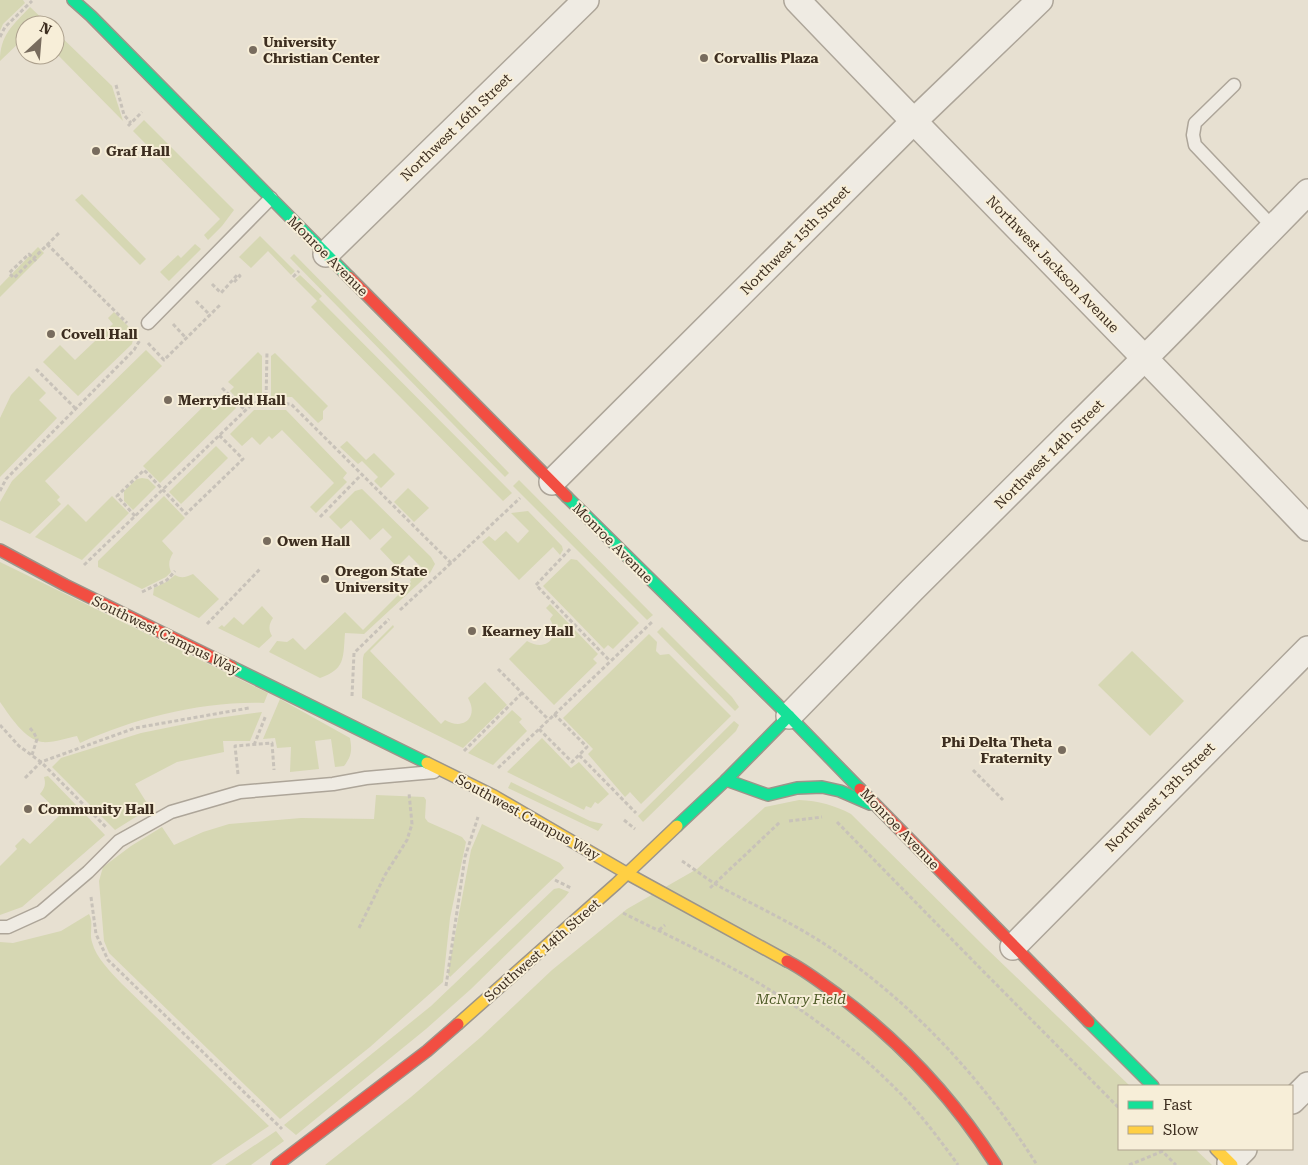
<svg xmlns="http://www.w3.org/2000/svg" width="1308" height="1165" font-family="'Roboto Serif',serif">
  <rect width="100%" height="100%" fill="#e7e0d1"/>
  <g fill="#d6d7b3">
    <polygon points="0,0 23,0 25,3 3,24 0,31"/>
    <path d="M30 7 49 25H25V37L0 61C0 35 13 25 30 7Z"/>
    <polygon points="55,31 112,86 123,121 55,52"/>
    <polygon points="144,120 234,210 222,226 208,240 204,235 220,219 133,131"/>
    <polygon points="82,194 146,259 140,265 75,200"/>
    <polygon points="260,236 295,271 291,275 268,251 251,268 239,257"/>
    <polygon points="195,244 201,249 169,281 160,272 178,255 181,258"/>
    <polygon points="38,247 44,253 0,297 0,286"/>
    <polygon points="294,254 509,473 505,477 290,258"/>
    <polygon points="300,275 322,296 319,299 512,493 503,501 311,307 317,301 295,279"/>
    <polygon points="114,312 128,326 133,339 132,344 78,396 43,362 60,345 75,360 113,324 108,318"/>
    <polygon points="146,350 162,366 45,481 60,497 57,500 61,504 30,534 0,520 0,502 12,481"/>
    <polygon points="258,352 262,356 262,396 251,396 242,404 230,391 234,387 228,382"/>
    <polygon points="275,353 328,406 323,411 323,419 318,423 292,397 271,397 271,356"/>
    <polygon points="29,376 46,393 39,400 57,418 0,477 0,418 11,395"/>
    <polygon points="215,395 219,399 223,395 236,408 160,483 143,466"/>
    <polygon points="254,410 286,410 347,473 343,478 347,482 316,513 310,507 334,483 282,430 272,439 269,436 260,445 252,437 242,446 230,434"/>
    <polygon points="347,441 366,460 374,453 395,474 381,488 374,481 378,477 362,461 358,464 340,447"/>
    <polygon points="216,446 228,458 181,504 169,492"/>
    <polygon points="142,478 148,479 156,487 133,510 124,501 124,491 137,479"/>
    <polygon points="519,480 653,615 647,620 513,486"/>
    <polygon points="408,488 429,508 414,522 394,502"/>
    <path d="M362 489 431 557 435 564 430 573 364 634 345 633C343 657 346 669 320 678L269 652 277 641 287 642 293 638 305 650 345 612 363 630 411 582 410 580 422 568 409 555 397 567 380 549 392 537 383 528 370 540 351 520 341 529 329 517 355 491Z"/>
    <polygon points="112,496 129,513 82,560 35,537 68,504 86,522"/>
    <path d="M164 496 185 518 162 541 173 553C169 560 168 564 171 572L166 577 142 589 98 567V561Z"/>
    <polygon points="528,511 562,546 563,550 560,555 553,547 519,580 482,542 489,536 495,541 506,531 518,543 529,531 511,513"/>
    <polygon points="571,559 577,560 639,623 613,649 608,645 604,649 543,586"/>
    <path d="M0 562 268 693 264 703C203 701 135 718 80 743L77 736C67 738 53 743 42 742 24 739 10 716 0 702Z"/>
    <path d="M193 574 219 599 199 618 153 595 154 588 168 581 175 575C182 579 186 577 193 574Z"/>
    <path d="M550 604 598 654 593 659 597 663 554 705 509 659 527 641C546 652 561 638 550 619L553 615 546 608Z"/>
    <path d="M262 606 273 618C269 624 268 629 272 636L259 648 218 628 222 625 224 627 234 617 243 625Z"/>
    <path d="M393 625 394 627 370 651 441 724 445 720C464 731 479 717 468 698L485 682 507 705 463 748 362 698 363 658 364 654Z"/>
    <polygon points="662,627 732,697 739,707 735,711 657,632"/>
    <polygon points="649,634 657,642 656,651 660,655 669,654 731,716 641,804 630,792 625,797 588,754 593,749 563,718"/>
    <polygon points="1132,651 1184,701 1150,736 1098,685"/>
    <path d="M280 699 350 738C352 750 352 756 344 766L335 767 331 739 315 741 319 769 290 772 291 747 277 748 275 738 263 739Z"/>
    <polygon points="512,710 522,719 519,722 527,731 493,765 468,753"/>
    <polygon points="262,712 250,741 223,741 224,752 177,762 135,784 150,808 115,830 52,767 61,758 141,733 210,719"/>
    <polygon points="734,721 739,725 736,731 643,822 638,816"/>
    <polygon points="542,738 571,768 579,762 609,794 598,804 595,802 591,808 586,806 584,810 507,772"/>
    <path d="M48 776 105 835 22 907 0 915V866L17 849 15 846 23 838 30 844 61 814 40 794C45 788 46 784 44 777Z"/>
    <polygon points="511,782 590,821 603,824 598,831 508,788"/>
    <polygon points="376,795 424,797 426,800 425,818 428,822 462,837 466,842 450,918 443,982 370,1047 280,1119 109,953 104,941 99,881 103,867 131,846 162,827 174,845 203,832 229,824 301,818 374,819"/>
    <path d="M799 800C819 801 834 805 851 814L986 948 1130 1086H1119V1149H1195L1212 1165H325L411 1097 481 1037 552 970 627 909 697 869 765 807Z"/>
    <polygon points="482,824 560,863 564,868 450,977 448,974 449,967 471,850"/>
    <polygon points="559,888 569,892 565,897 471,989 426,1029 296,1135 284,1125 431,1006 554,889"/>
    <path d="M89 914C94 923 89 932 92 942 96 958 111 972 122 984L269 1126 211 1165H0V942L13 943 61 931Z"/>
    <polygon points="276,1131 284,1141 251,1165 225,1165"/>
  </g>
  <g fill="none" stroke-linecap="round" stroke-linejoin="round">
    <g stroke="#ada599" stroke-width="15">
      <g id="lane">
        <polyline points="1234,85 1195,123 1193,135 1195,145 1273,227"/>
        <polyline points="148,323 271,198"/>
        <polyline points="0,927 8,927 41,912 88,872 119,841 171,812 240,792 333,784 366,778 434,772"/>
      </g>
    </g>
    <g stroke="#ada599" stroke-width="28">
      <g id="street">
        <path d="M797 0C966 177 1139 350 1308 528"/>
        <polyline points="326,254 586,0"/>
        <polyline points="552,482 913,122 1040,0"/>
        <polyline points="789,716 912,590 1160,343 1308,192"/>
        <polyline points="1013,947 1308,649"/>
        <polyline points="1292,1101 1308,1085"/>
        <polyline points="1230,1163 1244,1149"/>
      </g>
    </g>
    <g stroke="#9c958a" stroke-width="14">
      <g id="fast">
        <polyline points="73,0 91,16 349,277"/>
        <polyline points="567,497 789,716 860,789"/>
        <polyline points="232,667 427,763"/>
        <polyline points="726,780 768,795 797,788 822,787 840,791 870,804"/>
        <polyline points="677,826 726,780 789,716"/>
        <polyline points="1089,1022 1153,1086"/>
      </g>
    </g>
    <g stroke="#9c958a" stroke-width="14">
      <g id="slow">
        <polyline points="427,763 494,796 628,874 787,961"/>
        <polyline points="458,1024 616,884 677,826"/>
        <polyline points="1216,1149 1232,1165"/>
      </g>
    </g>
    <g stroke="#9c958a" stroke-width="14">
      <g id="jam">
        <polyline points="349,277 567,497"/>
        <polyline points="0,550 65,585 232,667"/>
        <polyline points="860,789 1089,1022"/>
        <path d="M787 961C805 970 821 983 838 995 901 1042 954 1099 996 1165"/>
        <polyline points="277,1165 427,1051 458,1024"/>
      </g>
    </g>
    <g stroke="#c8c2b9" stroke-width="3" stroke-dasharray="4 2.5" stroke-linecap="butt">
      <polyline points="0,37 5,27 32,1"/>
      <polyline points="116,85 124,115 131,123"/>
      <polyline points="128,126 142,112"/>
      <polyline points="47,244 127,323"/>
      <polyline points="36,261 29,254 9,273 14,278 60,232"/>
      <polyline points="293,277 299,271"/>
      <polyline points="212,284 221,293 238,274 240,276 235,281 237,282"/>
      <polyline points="196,301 210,315"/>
      <polyline points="173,324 186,338"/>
      <polyline points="148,343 164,360 220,305"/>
      <polyline points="36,369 76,409"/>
      <polyline points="222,388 245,410"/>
      <polyline points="266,403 267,351"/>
      <polyline points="0,491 6,479 134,350 140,340"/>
      <polyline points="135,516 117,496 144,470 186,514 243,459 219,435"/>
      <polyline points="320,517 361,475"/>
      <polyline points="570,549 536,585 610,661"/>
      <polyline points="84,565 253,403 291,404 451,563 520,498"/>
      <polyline points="142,592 167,580 175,571"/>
      <polyline points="400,610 451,563"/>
      <polyline points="207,624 260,569"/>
      <polyline points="498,669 549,720"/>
      <polyline points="352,696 354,653 389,619"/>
      <polyline points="554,714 587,747 579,755 636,813"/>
      <polyline points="0,725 19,746 41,762 106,827"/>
      <polyline points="30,728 34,733 37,739 32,755"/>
      <polyline points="539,729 572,762 579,755"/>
      <polyline points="254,745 266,715"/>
      <polyline points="464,751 522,693"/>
      <polyline points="498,768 653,621"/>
      <polyline points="973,770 1003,800"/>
      <polyline points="238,774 235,746 272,743 274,770"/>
      <polyline points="25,778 41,762 135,728 249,708"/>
      <polyline points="624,820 635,829"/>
      <polyline points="789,821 822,817"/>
      <polyline points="837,822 980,968 1119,1108"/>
      <path d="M682 861C696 870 710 882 726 890 760 908 794 924 826 945 911 1001 983 1079 1037 1165"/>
      <polyline points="555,880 571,888"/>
      <polyline points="710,888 780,822"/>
      <polyline points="91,897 96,934 108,960 282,1129"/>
      <path d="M623 913C667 935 712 956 755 981 808 1012 858 1050 901 1094 922 1116 941 1141 958 1165"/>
      <polyline points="359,928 385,875 407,840 412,824 409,793"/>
      <polyline points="659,930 665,925"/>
      <polyline points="446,986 465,857 478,817"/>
      <polyline points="1160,1149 1176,1165"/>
      <polyline points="1129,1165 1163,1151"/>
    </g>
    <use href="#lane" stroke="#efebe3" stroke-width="12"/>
    <use href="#street" stroke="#efebe3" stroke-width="25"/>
    <use href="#fast" stroke="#16e098" stroke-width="11"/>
    <use href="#slow" stroke="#ffcf43" stroke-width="11"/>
    <use href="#jam" stroke="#f24e42" stroke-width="11"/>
  </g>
  <g fill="#786c5e" stroke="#f7eed8" stroke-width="2">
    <circle cx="253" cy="50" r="5"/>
    <circle cx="704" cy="58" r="5"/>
    <circle cx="96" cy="151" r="5"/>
    <circle cx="51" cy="334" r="5"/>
    <circle cx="168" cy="400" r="5"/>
    <circle cx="267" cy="541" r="5"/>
    <circle cx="325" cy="579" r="5"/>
    <circle cx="472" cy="631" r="5"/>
    <circle cx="1062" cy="750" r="5"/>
    <circle cx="28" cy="809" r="5"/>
  </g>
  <g text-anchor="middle" stroke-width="4" stroke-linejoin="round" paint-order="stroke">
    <g font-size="14" font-weight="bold" fill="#3d2e20" stroke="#f7eed8" text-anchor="start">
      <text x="263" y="47">University<tspan x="263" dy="16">Christian Center</tspan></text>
      <text x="714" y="63">Corvallis Plaza</text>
      <text x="106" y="156">Graf Hall</text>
      <text x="61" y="339">Covell Hall</text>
      <text x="178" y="405">Merryfield Hall</text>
      <text x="277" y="546">Owen Hall</text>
      <text x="335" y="576">Oregon State<tspan x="335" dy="16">University</tspan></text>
      <text x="482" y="636">Kearney Hall</text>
      <text x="1052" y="747" text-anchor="end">Phi Delta Theta<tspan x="1052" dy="16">Fraternity</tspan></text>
      <text x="38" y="814">Community Hall</text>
    </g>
    <g font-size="14" fill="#3d2e20" stroke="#f7eed8">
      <text transform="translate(456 127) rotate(-44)" y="5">Northwest 16th Street</text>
      <text transform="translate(795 240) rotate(-45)" y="5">Northwest 15th Street</text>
      <text transform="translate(328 256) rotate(45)" y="5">Monroe Avenue</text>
      <text transform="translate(1053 264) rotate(46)" y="5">Northwest Jackson Avenue</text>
      <text transform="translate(1049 454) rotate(-45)" y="5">Northwest 14th Street</text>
      <text transform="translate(613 543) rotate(45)" y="5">Monroe Avenue</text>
      <text transform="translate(166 635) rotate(26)" y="5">Southwest Campus Way</text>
      <text transform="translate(1160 797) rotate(-45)" y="5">Northwest 13th Street</text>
      <text transform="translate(528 817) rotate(29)" y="5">Southwest Campus Way</text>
      <text transform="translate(900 829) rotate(46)" y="5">Monroe Avenue</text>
      <text transform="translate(542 950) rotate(-41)" y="5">Southwest 14th Street</text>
    </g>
    <g font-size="14" font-style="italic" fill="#4d5a26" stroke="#f7eed8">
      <text x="801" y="1004">McNary Field</text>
    </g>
  </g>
  <rect x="1118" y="1085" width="175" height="65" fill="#f7eed8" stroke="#ada18e"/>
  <rect x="1128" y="1101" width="25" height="8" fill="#16e098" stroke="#ada18e"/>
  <text x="1163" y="1110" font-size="15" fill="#3d2e20">Fast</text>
  <rect x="1128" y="1126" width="25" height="8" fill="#ffcf43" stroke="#ada18e"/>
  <text x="1163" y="1135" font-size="15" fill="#3d2e20">Slow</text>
  <g transform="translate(40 40) rotate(26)"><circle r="24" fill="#f7eed8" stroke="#ada18e"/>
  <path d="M0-4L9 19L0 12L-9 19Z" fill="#786c5e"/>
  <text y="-8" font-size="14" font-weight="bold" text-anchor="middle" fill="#3d2e20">N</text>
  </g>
</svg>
